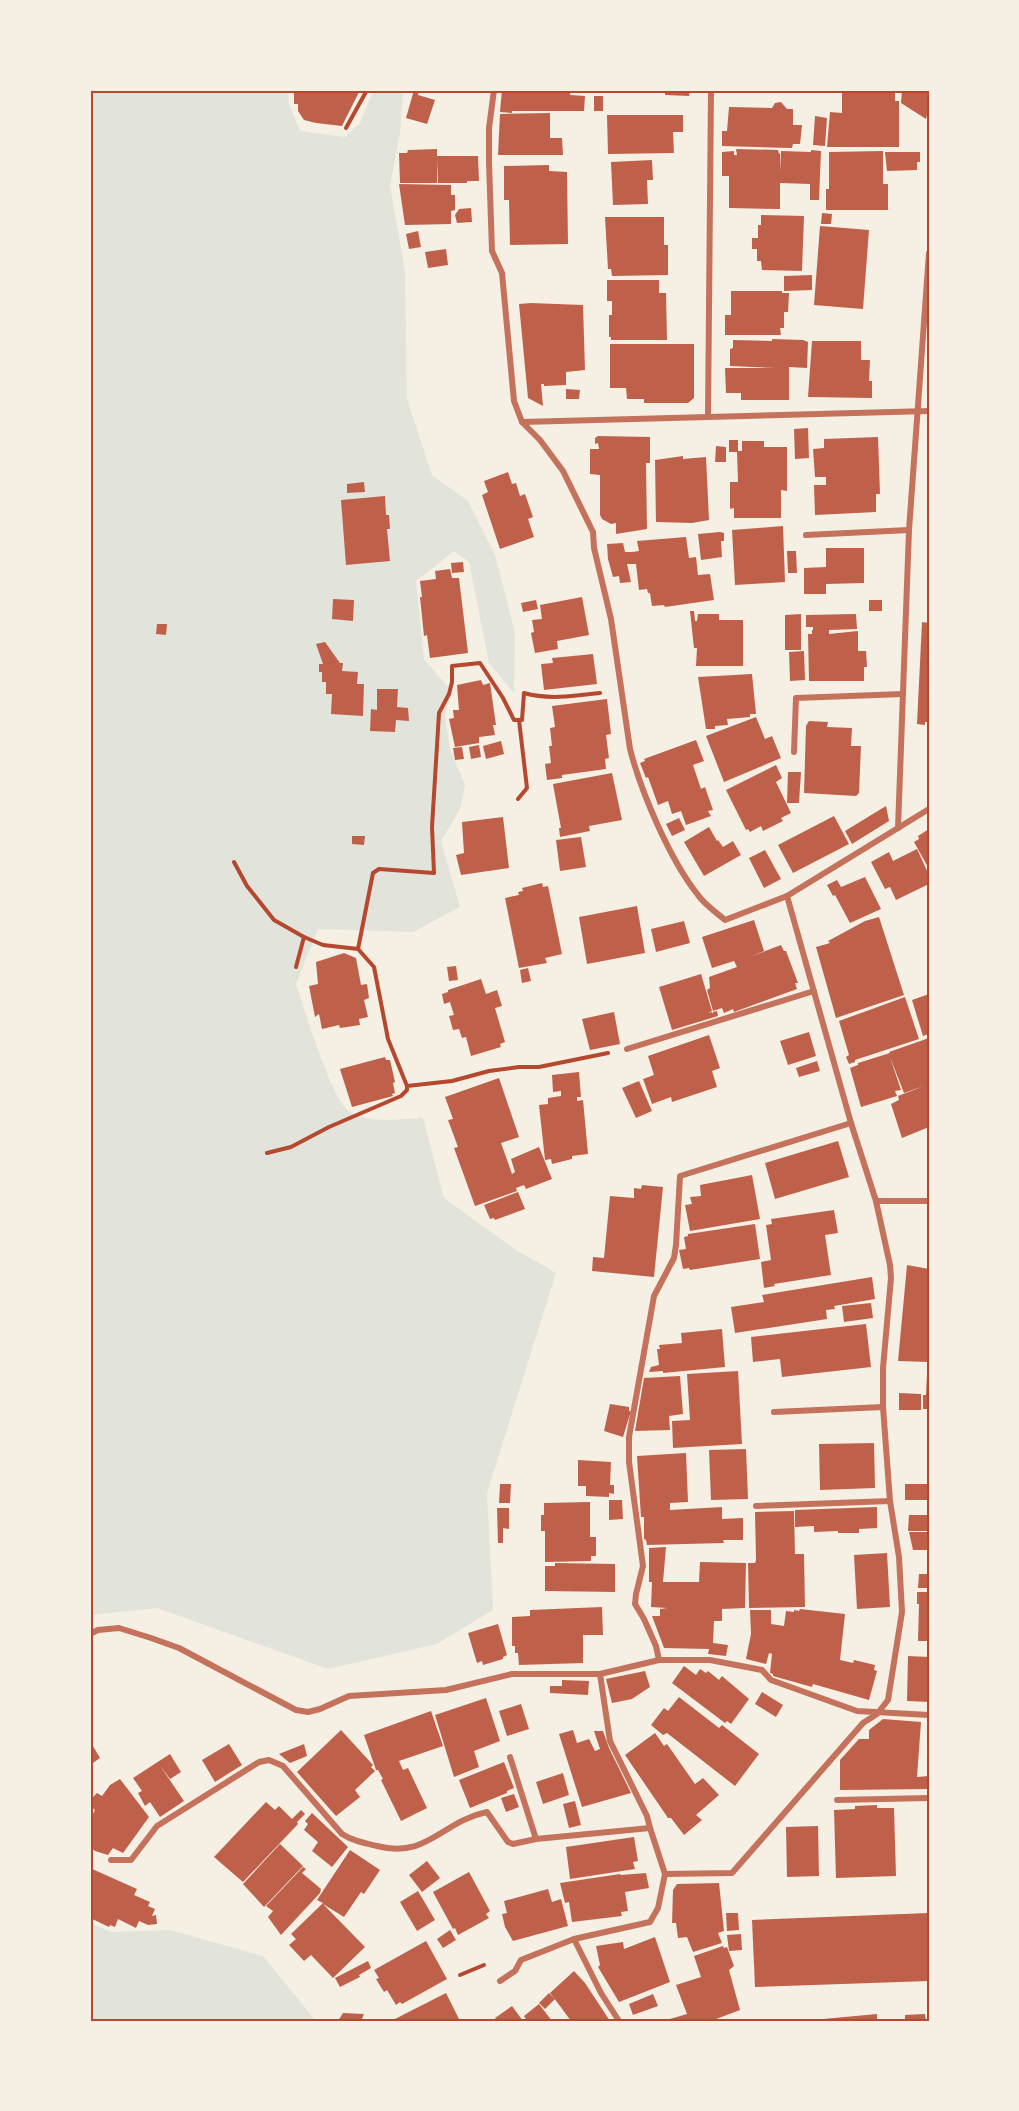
<svg xmlns="http://www.w3.org/2000/svg" width="1019" height="2111" font-family="Inter,sans-serif">
  <rect width="100%" height="100%" fill="#f6efe4"/>
  <g fill="#e2e4dc">
    <path d="M90 90H288L289 103 300 131 345 137 360 123 374 90H403L400 133 390 186 405 271 407 399 432 475 468 501 495 555 515 633 514 693 489 663 469 562 454 551 416 581 424 659 451 691 445 716 450 749 465 785 460 809 441 841 460 907 413 932 318 929 296 984C304 1007 332 1103 350 1112 372 1124 398 1119 423 1118L444 1198 516 1250 556 1273 487 1493 493 1610 437 1644 328 1669 157 1608 90 1615Z"/>
    <polygon points="90,1923 112,1932 170,1930 263,1956 316,2021 90,2021"/>
  </g>
  <g fill="#bf614a">
    <polygon points="294,90 360,90 342,126 316,123 304,120 298,111 298,104 294,104"/>
    <polygon points="414,90 419,90 418,95 435,100 427,124 406,118"/>
    <polygon points="502,90 571,90 570,95 585,96 584,111 512,111 512,113 500,112"/>
    <polygon points="665,90 690,90 689,96 665,95"/>
    <polygon points="842,90 889,90 889,93 895,93 895,101 899,101 899,147 827,147 830,112 842,113"/>
    <polygon points="902,90 929,90 929,107 926,119 901,103"/>
    <rect x="594" y="96" width="9" height="15"/>
    <polygon points="781,102 787,109 793,109 793,125 802,125 800,144 793,144 792,148 722,146 722,131 727,131 729,107 772,108 775,103"/>
    <polygon points="550,113 550,138 562,138 563,155 498,155 500,114"/>
    <polygon points="607,115 683,115 683,132 673,132 674,153 608,154"/>
    <polygon points="815,116 827,118 825,146 813,145"/>
    <polygon points="437,149 437,156 478,156 479,181 467,181 467,183 438,183 437,160 437,183 400,183 399,153 407,153 408,150"/>
    <polygon points="736,149 778,150 779,154 780,153 780,172 781,151 811,152 811,150 821,151 819,200 810,200 810,184 780,183 780,209 729,208 729,176 722,176 722,152 734,151 734,155 737,155"/>
    <polygon points="883,151 883,184 888,184 888,210 826,210 826,189 829,189 829,152"/>
    <polygon points="885,152 920,152 920,162 917,162 917,170 887,171"/>
    <polygon points="652,160 653,180 647,180 648,204 613,205 611,162"/>
    <polygon points="549,165 549,171 567,172 568,244 510,245 509,200 504,200 504,166"/>
    <polygon points="399,184 451,185 451,195 455,195 455,210 451,211 451,224 405,225"/>
    <polygon points="471,208 472,222 457,223 455,215 459,209"/>
    <polygon points="822,213 832,214 831,224 821,224"/>
    <polygon points="761,215 804,216 802,271 762,270 761,261 757,261 757,249 752,249 752,238 758,238 758,225 761,225"/>
    <polygon points="605,217 664,217 664,245 668,245 668,275 612,276 611,269 608,269"/>
    <polygon points="820,226 869,230 863,309 814,305"/>
    <polygon points="418,231 421,247 409,249 406,234"/>
    <polygon points="446,249 448,265 428,268 425,252"/>
    <polygon points="812,275 812,290 784,291 784,276"/>
    <polygon points="607,280 659,280 659,293 666,293 667,340 611,340 611,337 609,337 609,315 612,315 612,301 607,301"/>
    <polygon points="731,291 782,291 782,293 789,293 788,312 784,312 784,328 780,328 781,335 725,335 725,315 731,315"/>
    <polygon points="531,303 583,305 585,370 566,372 566,385 544,386 544,384 541,384 543,406 528,398 519,304"/>
    <polygon points="772,339 803,340 808,342 807,368 789,367 789,400 741,400 741,393 726,393 725,368 775,368 730,366 730,349 733,348 733,340 772,341"/>
    <polygon points="812,341 861,341 861,360 870,360 869,381 872,381 872,398 808,397"/>
    <polygon points="610,344 694,344 694,398 688,403 644,403 644,399 627,399 626,388 610,388"/>
    <polygon points="566,389 580,390 579,399 566,399"/>
    <polygon points="808,428 809,458 795,459 794,429"/>
    <polygon points="598,436 650,437 650,463 646,463 647,529 616,534 616,523 611,524 602,519 600,515 600,475 590,474 590,449 599,449 598,443 595,444 595,438"/>
    <polygon points="878,437 880,494 876,494 876,512 815,515 814,485 826,485 826,477 815,477 813,449 824,448 824,439"/>
    <polygon points="729,440 738,440 738,451 742,451 742,441 764,441 764,447 787,447 787,491 781,490 781,518 734,518 734,508 730,509 730,482 738,482 737,452 729,452"/>
    <polygon points="716,446 726,447 726,462 715,462"/>
    <polygon points="683,456 683,459 706,457 709,520 692,523 656,522 655,460"/>
    <polygon points="508,472 512,484 516,483 520,496 525,494 533,517 528,519 534,537 500,549 482,495 488,492 484,481"/>
    <polygon points="364,482 365,492 347,493 347,484"/>
    <polygon points="385,496 386,515 389,515 390,529 387,529 390,561 346,565 341,500"/>
    <polygon points="783,526 785,582 735,585 732,530"/>
    <polygon points="720,532 724,533 724,541 721,541 722,557 701,560 698,534"/>
    <polygon points="686,537 689,558 696,557 698,575 710,574 714,600 665,607 664,605 652,606 650,593 648,593 647,589 639,590 636,564 627,564 631,582 620,583 619,576 613,577 608,559 607,544 623,543 625,552 632,552 639,551 637,541"/>
    <polygon points="826,548 864,548 864,583 826,584 826,594 804,594 804,568 826,567"/>
    <polygon points="787,551 796,551 797,573 788,573"/>
    <polygon points="463,562 464,572 452,573 451,563"/>
    <polygon points="450,569 452,578 459,578 468,653 430,658 427,635 424,636 420,597 422,597 420,581 436,579 435,571"/>
    <polygon points="582,597 589,635 557,641 558,649 535,653 531,633 534,632 532,620 542,619 540,605"/>
    <polygon points="333,599 354,600 353,621 332,619"/>
    <polygon points="536,600 538,609 523,612 521,603"/>
    <rect x="869" y="600" width="13" height="11"/>
    <polygon points="690,611 694,611 695,621 697,621 698,614 719,614 719,620 743,620 743,666 696,666 697,648 694,648"/>
    <polygon points="801,614 801,650 785,650 785,615"/>
    <polygon points="856,614 857,629 829,630 829,634 858,631 858,651 866,651 867,667 864,667 864,681 809,681 808,634 812,634 812,630 813,630 813,627 806,627 806,615"/>
    <polygon points="922,622 929,623 929,722 925,722 925,725 917,724"/>
    <polygon points="157,624 167,624 166,635 156,634"/>
    <polygon points="325,642 340,663 343,663 342,671 358,672 357,684 364,684 363,716 331,714 332,694 326,694 326,682 322,682 322,672 319,672 319,664 323,664 316,644"/>
    <polygon points="804,651 805,680 790,681 789,652"/>
    <polygon points="593,654 597,684 544,690 541,664 553,663 552,658"/>
    <polygon points="752,674 756,714 750,714 750,717 727,719 728,725 715,726 715,729 706,729 698,677"/>
    <polygon points="481,680 483,685 490,683 496,725 493,725 495,735 479,737 479,743 455,747 449,719 454,718 453,710 459,710 457,685"/>
    <polygon points="377,689 398,689 397,707 408,708 409,721 396,720 395,732 370,731 371,709 377,710"/>
    <polygon points="607,699 611,734 606,735 609,758 605,759 606,769 562,775 562,778 547,780 545,764 551,763 549,746 552,746 550,728 555,727 552,706"/>
    <polygon points="756,717 765,739 772,736 781,758 724,782 706,736"/>
    <polygon points="809,721 828,722 827,727 852,728 851,746 861,746 859,793 856,796 804,793 806,726"/>
    <polygon points="696,740 704,761 693,765 701,789 705,787 713,810 708,811 711,816 686,825 681,811 672,814 668,801 658,805 648,777 646,778 640,763 645,761 644,759"/>
    <polygon points="501,741 504,754 486,759 483,746"/>
    <polygon points="479,745 481,757 471,759 469,747"/>
    <polygon points="462,747 464,759 455,760 453,748"/>
    <polygon points="776,765 782,778 776,782 791,813 781,818 783,821 763,831 761,826 750,832 748,829 746,830 726,790"/>
    <polygon points="788,772 801,772 799,803 787,803"/>
    <polygon points="612,773 622,820 589,826 590,831 560,837 559,828 561,828 553,784"/>
    <polygon points="886,806 889,821 852,844 845,831"/>
    <polygon points="834,816 849,844 793,873 778,845"/>
    <polygon points="503,817 509,868 461,875 456,855 464,853 462,822"/>
    <polygon points="679,818 685,830 672,836 666,824"/>
    <polygon points="709,827 717,841 718,840 723,847 733,841 741,855 704,876 684,842"/>
    <polygon points="929,829 929,869 914,842 919,839 918,836"/>
    <polygon points="352,836 365,836 364,845 352,844"/>
    <polygon points="581,837 586,867 560,871 556,840"/>
    <polygon points="917,849 929,875 929,884 896,900 890,887 885,889 871,862 889,852 893,861"/>
    <polygon points="765,850 781,879 764,888 749,858"/>
    <polygon points="865,877 881,909 850,923 835,895 833,896 827,885 837,880 841,887"/>
    <polygon points="542,883 543,887 548,886 562,954 545,958 547,963 519,968 505,898 519,895 518,892 523,891 522,888"/>
    <polygon points="637,906 645,953 587,964 579,917"/>
    <polygon points="879,917 904,995 836,1018 816,947 830,943 828,941 865,921"/>
    <polygon points="754,920 764,951 750,957 781,945 784,951 786,951 798,983 795,983 797,989 734,1012 733,1009 724,1013 722,1008 713,1011 707,990 710,988 709,977 737,967 734,961 712,968 702,937"/>
    <polygon points="684,921 690,943 656,952 651,929"/>
    <polygon points="344,953 356,958 361,985 367,984 369,998 364,1000 368,1017 359,1019 360,1025 340,1028 339,1025 322,1029 319,1014 315,1017 309,986 318,984 316,962"/>
    <polygon points="456,966 458,980 449,981 447,967"/>
    <polygon points="528,968 531,981 522,983 520,970"/>
    <polygon points="701,974 712,1011 708,1013 712,1012 713,1014 713,1012 717,1011 718,1016 672,1030 659,987"/>
    <polygon points="481,979 486,994 497,990 502,1006 495,1008 505,1042 500,1044 501,1047 471,1056 466,1037 462,1038 459,1029 453,1030 449,1016 454,1015 450,1002 444,1004 442,994 448,992 448,990"/>
    <polygon points="929,994 929,1034 923,1036 912,1000"/>
    <polygon points="905,997 919,1039 855,1060 855,1062 849,1064 846,1057 849,1055 839,1021"/>
    <polygon points="614,1012 620,1044 590,1050 582,1019"/>
    <polygon points="809,1032 816,1056 788,1065 780,1041"/>
    <polygon points="709,1035 720,1068 712,1071 717,1087 672,1102 671,1097 652,1104 643,1079 654,1075 648,1056"/>
    <polygon points="929,1038 929,1127 902,1138 891,1104 899,1100 898,1096 924,1086 904,1093 890,1057 901,1090 895,1091 897,1096 861,1107 850,1068 858,1065 858,1063 890,1053 889,1052"/>
    <polygon points="385,1057 386,1060 390,1060 395,1082 393,1083 395,1093 392,1094 393,1096 352,1107 340,1069"/>
    <polygon points="817,1061 820,1071 799,1077 796,1068"/>
    <polygon points="579,1072 581,1097 577,1097 577,1101 583,1100 588,1154 572,1156 572,1159 552,1164 551,1159 545,1160 539,1105 548,1104 548,1098 561,1096 561,1091 553,1092 552,1075"/>
    <polygon points="499,1078 519,1137 501,1143 512,1174 515,1172 511,1159 539,1147 552,1179 526,1189 524,1185 516,1188 517,1191 475,1206 454,1148 458,1147 448,1120 453,1119 445,1097"/>
    <polygon points="639,1081 652,1111 636,1118 622,1088"/>
    <polygon points="838,1141 849,1177 775,1199 765,1163"/>
    <polygon points="752,1175 760,1219 690,1231 685,1205 692,1204 690,1197 701,1196 700,1185"/>
    <polygon points="642,1185 663,1187 654,1277 592,1271 593,1257 604,1258 610,1196 634,1198 634,1188 641,1189"/>
    <polygon points="518,1192 525,1209 495,1220 494,1218 490,1219 484,1205"/>
    <polygon points="834,1210 838,1233 825,1235 831,1275 774,1284 775,1286 764,1288 761,1262 771,1260 766,1225 772,1224 771,1219"/>
    <polygon points="755,1224 760,1259 690,1270 689,1268 683,1269 679,1250 686,1249 684,1237 688,1236 688,1234"/>
    <polygon points="907,1265 929,1269 929,1362 898,1361"/>
    <polygon points="872,1277 875,1299 834,1306 835,1309 826,1310 827,1319 735,1333 731,1307 764,1302 762,1295"/>
    <polygon points="871,1303 873,1318 844,1322 842,1306"/>
    <polygon points="866,1324 871,1367 782,1377 780,1359 753,1362 751,1337"/>
    <polygon points="722,1329 725,1367 663,1373 663,1371 649,1372 651,1367 659,1365 657,1349 660,1349 659,1345 682,1343 681,1333"/>
    <polygon points="738,1371 742,1444 673,1448 672,1421 690,1420 687,1374"/>
    <polygon points="927,1374 929,1374 929,1409 923,1409 923,1395 926,1395"/>
    <polygon points="680,1376 683,1414 669,1416 670,1430 635,1431 644,1378"/>
    <polygon points="899,1393 921,1394 921,1410 899,1410"/>
    <polygon points="610,1404 629,1407 629,1411 631,1411 623,1437 604,1431"/>
    <polygon points="874,1443 875,1488 820,1490 819,1444"/>
    <polygon points="746,1449 748,1499 711,1500 709,1450"/>
    <polygon points="686,1453 688,1502 670,1503 670,1510 722,1507 722,1519 743,1518 743,1540 723,1540 724,1543 647,1545 646,1540 644,1539 644,1517 641,1517 637,1456"/>
    <polygon points="578,1460 611,1462 610,1485 614,1485 614,1494 609,1493 609,1497 586,1496 586,1486 578,1486"/>
    <polygon points="500,1484 511,1484 510,1503 499,1503"/>
    <rect x="905" y="1484" width="24" height="16"/>
    <polygon points="609,1500 622,1500 623,1519 609,1520"/>
    <polygon points="590,1502 590,1537 596,1537 596,1556 591,1556 591,1561 545,1562 545,1531 541,1531 541,1515 544,1515 544,1503"/>
    <polygon points="877,1507 877,1528 859,1529 859,1533 838,1533 838,1531 814,1532 814,1526 795,1527 795,1510"/>
    <polygon points="497,1508 509,1508 509,1529 503,1528 503,1543 498,1543"/>
    <polygon points="794,1511 795,1554 804,1554 805,1607 749,1608 748,1563 755,1563 756,1560 755,1512"/>
    <polygon points="909,1515 929,1515 929,1531 908,1531"/>
    <polygon points="909,1532 929,1532 929,1550 913,1550"/>
    <polygon points="666,1547 663,1582 699,1582 700,1562 746,1563 745,1608 722,1609 722,1621 714,1621 713,1643 728,1645 726,1656 708,1654 709,1649 664,1648 652,1616 660,1616 660,1609 667,1608 651,1607 652,1582 649,1582 649,1548"/>
    <polygon points="887,1553 890,1607 857,1609 854,1555"/>
    <polygon points="555,1563 615,1564 615,1592 545,1591 545,1566 555,1566"/>
    <polygon points="919,1574 929,1574 929,1588 918,1588"/>
    <polygon points="917,1592 929,1592 929,1641 918,1641 919,1604 917,1604"/>
    <polygon points="602,1607 603,1635 583,1635 583,1663 519,1665 518,1653 515,1653 515,1646 512,1646 512,1617 530,1616 530,1610"/>
    <polygon points="800,1609 845,1614 840,1660 853,1663 854,1660 875,1665 874,1670 877,1671 869,1700 813,1684 812,1687 773,1676 773,1674 770,1673 772,1654 769,1653 766,1664 746,1659 751,1634 750,1610 771,1610 771,1624 784,1626 786,1611 794,1612 794,1610 799,1611"/>
    <polygon points="498,1624 507,1655 503,1657 503,1659 483,1665 482,1661 477,1663 468,1633"/>
    <polygon points="908,1656 929,1657 929,1702 907,1701"/>
    <polygon points="684,1666 696,1675 700,1669 706,1673 708,1671 719,1680 722,1676 749,1699 731,1724 727,1721 725,1723 672,1683"/>
    <polygon points="645,1671 650,1687 632,1699 612,1703 606,1679"/>
    <polygon points="562,1680 589,1681 588,1695 550,1693 550,1686 562,1686"/>
    <polygon points="762,1692 783,1705 776,1717 755,1704"/>
    <polygon points="679,1697 719,1728 722,1725 759,1754 735,1786 667,1733 663,1735 651,1725 664,1708 668,1711"/>
    <polygon points="486,1698 500,1741 474,1751 479,1767 454,1777 435,1715"/>
    <polygon points="521,1704 529,1729 507,1736 499,1711"/>
    <polygon points="431,1711 443,1746 399,1761 403,1770 408,1768 427,1808 401,1821 381,1780 383,1779 378,1770 376,1770 364,1735"/>
    <polygon points="883,1719 921,1722 917,1777 929,1776 929,1789 840,1790 840,1760 859,1739 869,1739 869,1730"/>
    <polygon points="341,1730 373,1765 371,1767 375,1771 355,1790 360,1797 336,1816 297,1772"/>
    <polygon points="573,1730 577,1743 589,1739 595,1751 600,1749 594,1731 603,1731 609,1748 631,1793 582,1807 559,1734"/>
    <polygon points="655,1733 664,1746 667,1744 695,1784 703,1778 719,1795 696,1815 702,1820 684,1835 671,1818 668,1818 625,1755"/>
    <polygon points="90,1741 100,1758 90,1765"/>
    <polygon points="229,1744 242,1765 215,1782 202,1760"/>
    <polygon points="304,1744 307,1756 290,1763 279,1754"/>
    <polygon points="170,1754 181,1772 170,1779 159,1764 184,1801 160,1817 150,1802 145,1806 138,1793 142,1791 133,1778"/>
    <polygon points="504,1762 514,1788 507,1791 507,1793 470,1808 459,1780"/>
    <polygon points="563,1773 569,1795 543,1804 536,1782"/>
    <polygon points="120,1779 149,1817 123,1853 113,1848 108,1855 95,1851 90,1847 90,1817 91,1818 95,1810 90,1806 90,1800 97,1793 102,1796 110,1785"/>
    <polygon points="514,1794 519,1807 506,1812 501,1798"/>
    <polygon points="575,1801 581,1825 569,1828 563,1804"/>
    <polygon points="266,1802 275,1810 279,1806 292,1819 301,1810 305,1814 297,1822 298,1824 243,1882 214,1857"/>
    <polygon points="877,1805 877,1808 894,1808 896,1876 836,1878 834,1810 855,1809 855,1806"/>
    <polygon points="312,1813 348,1847 332,1867 312,1851 318,1842 304,1830 308,1824 305,1821"/>
    <polygon points="818,1826 819,1876 787,1877 786,1827"/>
    <polygon points="634,1837 638,1861 633,1862 635,1869 570,1879 566,1847"/>
    <polygon points="280,1844 303,1866 264,1907 243,1884"/>
    <polygon points="350,1850 380,1870 364,1894 361,1892 344,1917 323,1904 365,1947 333,1978 311,1955 304,1961 289,1945 296,1939 291,1934 323,1903 317,1900"/>
    <polygon points="427,1861 440,1878 422,1892 409,1875"/>
    <polygon points="303,1867 306,1869 302,1873 321,1889 320,1893 281,1935 268,1917 273,1911 266,1906"/>
    <polygon points="90,1868 137,1889 134,1895 150,1902 148,1906 155,1909 152,1916 156,1915 157,1924 148,1925 139,1921 136,1928 118,1919 115,1927 110,1925 109,1927 90,1918"/>
    <polygon points="469,1872 490,1911 486,1914 489,1918 458,1935 455,1928 453,1929 433,1892"/>
    <polygon points="646,1873 649,1888 625,1892 628,1911 621,1912 622,1916 572,1922 569,1902 565,1903 560,1883 620,1874 621,1875"/>
    <polygon points="719,1883 724,1931 718,1933 722,1943 693,1952 687,1937 678,1938 676,1923 672,1923 673,1890 677,1884"/>
    <polygon points="548,1889 552,1902 561,1899 568,1926 513,1941 505,1927 502,1914 507,1913 504,1901"/>
    <polygon points="418,1891 435,1920 417,1931 400,1902"/>
    <polygon points="726,1913 738,1913 739,1930 727,1931"/>
    <polygon points="929,1913 929,1981 755,1987 752,1920"/>
    <polygon points="450,1930 456,1940 443,1948 437,1939"/>
    <polygon points="741,1934 742,1950 729,1951 727,1935"/>
    <polygon points="655,1937 670,1982 619,2002 598,1967 600,1965 596,1946 623,1942 624,1949"/>
    <polygon points="426,1941 447,1979 402,2004 400,2002 396,2005 387,1990 384,1992 376,1979 379,1978 374,1970"/>
    <polygon points="723,1946 724,1948 727,1947 734,1966 729,1970 740,2010 711,2021 663,2021 687,2014 676,1985 701,1977 694,1956"/>
    <polygon points="368,1961 371,1968 359,1975 360,1977 340,1987 335,1978"/>
    <polygon points="574,1971 585,1983 610,2021 571,2021 560,2006 550,1993"/>
    <polygon points="446,1993 460,2021 391,2021"/>
    <polygon points="549,1993 555,1999 545,2009 539,2003"/>
    <polygon points="653,1994 658,2006 633,2015 629,2004"/>
    <polygon points="539,2004 552,2021 527,2021 524,2016"/>
    <polygon points="512,2006 523,2021 497,2021 495,2018"/>
    <polygon points="343,2013 364,2014 361,2021 338,2021"/>
    <polygon points="877,2014 877,2021 823,2021 823,2019"/>
    <polygon points="925,2014 926,2021 905,2021 905,2015"/>
  </g>
  <g fill="none" stroke-linecap="round" stroke-linejoin="round">
    <g stroke="#b5482f" stroke-width="4">
      <polyline points="346,128 367,90"/>
      <polyline points="518,799 527,788 519,720"/>
      <path d="M234 862 247 886 274 920 304 937 323 945 358 949 373 873 379 869 434 873 432 827 439 713 449 694 452 682V666L480 663 503 698 514 720H522L524 693C548 700 575 696 600 693"/>
      <polyline points="358,949 374,967 388,1039 407,1086"/>
      <polyline points="296,967 304,937"/>
      <polyline points="267,1153 291,1147 329,1127 401,1096 407,1090 407,1086 452,1081 489,1071 519,1067 539,1067 608,1053"/>
      <polyline points="460,1975 484,1965"/>
    </g>
    <g stroke="#c5725c" stroke-width="6">
      <path d="M494 90 489 128V162L492 251 502 273 514 401 522 422 540 440 563 471 593 532 594 548 611 619 630 749C641 792 670 860 698 895 705 905 716 912 725 920L787 896"/>
      <polyline points="708,417 711,90"/>
      <polyline points="522,422 929,411"/>
      <polyline points="806,535 909,530"/>
      <polyline points="794,752 796,698 903,694"/>
      <polyline points="898,828 909,530 929,253"/>
      <polyline points="627,1049 814,991"/>
      <polyline points="876,1201 929,1201"/>
      <polyline points="774,1412 883,1407"/>
      <polyline points="756,1506 890,1501"/>
      <polyline points="90,1634 98,1630 119,1628 151,1638 179,1648 296,1710 308,1712 320,1709 349,1696 446,1690 512,1674 600,1674 659,1660 710,1660 762,1670 771,1680 857,1711 929,1715"/>
      <polyline points="659,1660 656,1646 644,1619 635,1604 636,1594 643,1566 629,1462 629,1437 654,1296 674,1258 676,1245 680,1176 851,1123"/>
      <polyline points="600,1674 610,1741 647,1816 650,1828"/>
      <polyline points="510,1757 536,1839"/>
      <polyline points="837,1800 929,1798"/>
      <path d="M111 1860H131L157 1826 259 1762 269 1760 283 1766 342 1834C353 1841 364 1843 377 1846 428 1859 442 1821 487 1812L508 1842 513 1844 536 1839 650 1828 665 1874"/>
      <polyline points="500,1981 515,1971 521,1960 574,1939"/>
      <polyline points="619,2021 601,1993 574,1939 650,1922 658,1908 665,1874 732,1873 863,1723 877,1714 888,1700 902,1612 899,1557 890,1501 883,1407 883,1368 891,1278 890,1265 876,1201 851,1123 787,896 929,809"/>
    </g>
  </g>
  <rect width="1019" height="2111" fill="none" stroke="#f6efe4" stroke-width="183"/>
  <rect x="92" y="92" width="836" height="1928" fill="none" stroke="#b5482f" stroke-width="2"/>
</svg>
